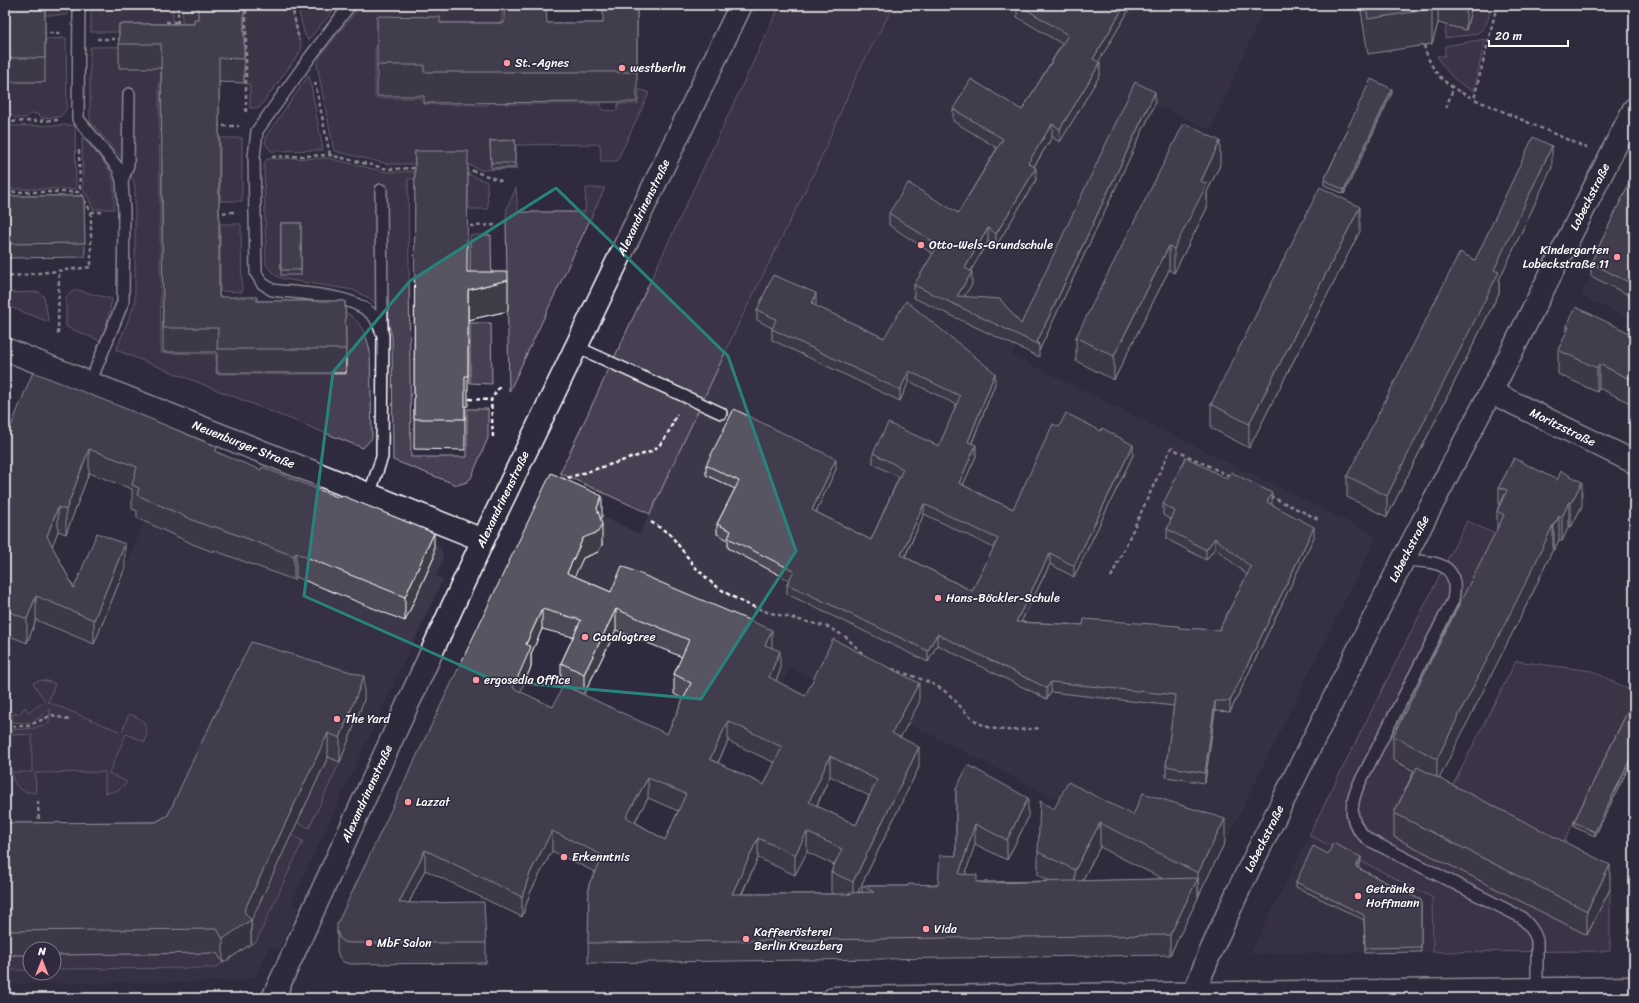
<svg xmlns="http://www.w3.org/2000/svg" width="1639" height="1003" font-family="Sriracha,sans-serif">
  <rect width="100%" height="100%" fill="#2f2a3d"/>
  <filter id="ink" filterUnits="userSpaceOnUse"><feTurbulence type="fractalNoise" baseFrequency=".025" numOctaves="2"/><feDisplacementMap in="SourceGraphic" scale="8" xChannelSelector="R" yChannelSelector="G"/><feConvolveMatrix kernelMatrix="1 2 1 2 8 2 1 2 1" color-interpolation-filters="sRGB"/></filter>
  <g filter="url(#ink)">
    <g fill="#3c3749" fill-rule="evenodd">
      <polygon points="894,5 1266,5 1211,130 1134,95 1012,355 1377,536 1208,878 933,736 790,668 776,696 616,630 559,609 551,493 640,534 738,325 818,165 857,74"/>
      <polygon points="1634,186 1634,321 1581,296"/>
      <path d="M177 441 435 544 442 550 443 559 436 576 443 579 292 902 298 905V909L280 948 278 949 270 946 257 975 245 980 204 982 5 984V608L94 644ZM30 949H54V973H30Z"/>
      <polygon points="1309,835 1432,897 1433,952 1250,954"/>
    </g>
    <g fill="#464152" stroke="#a2a0a8">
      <rect x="45" y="5" width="22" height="10"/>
      <rect x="91" y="5" width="82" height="27"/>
      <polygon points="182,5 198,5 198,43 182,31"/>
      <polygon points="244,5 290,5 301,45 301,51 259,108 250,108 250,85 244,83"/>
      <polygon points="297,5 338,5 308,40 305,35"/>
      <polygon points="361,5 505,5 505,9 502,9 501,26 441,45 375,45 375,98 422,98 422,104 488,105 489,82 505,82 505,104 601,104 602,110 617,111 618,104 638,104 639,89 649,93 617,161 601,161 600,144 516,145 517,169 481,170 467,164 388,164 334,151 317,65 320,56"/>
      <polygon points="780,5 894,5 857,74 818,165 738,325 650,514 560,473"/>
      <path d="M1472 5H1492C1484 40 1477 33 1445 38L1446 25 1466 30Z"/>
      <polygon points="66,38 67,108 60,117 42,118 38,114 29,114 26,118 15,118 11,114 5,114 5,82 44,82 45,39"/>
      <path d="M1485 39 1474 91C1457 84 1446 72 1437 56H1445V46Z"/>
      <path d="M175 46 192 81 159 82 161 353 216 354V374H346V325L320 324 343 311C360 319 367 335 370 352L372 438 363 448 116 350 135 303V185L127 164 90 121V47Z"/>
      <polygon points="309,75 323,150 271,151 265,143 267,135"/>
      <polygon points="75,125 76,189 5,189 5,126"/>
      <path d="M82 137C92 149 107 162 112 177 115 188 114 198 114 209H93L89 199 83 190Z"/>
      <rect x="220" y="138" width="22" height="63"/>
      <polygon points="328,158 386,172 461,171 487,182 488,209 469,209 468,179 408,179 411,457 467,457 467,409 488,409 488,438 471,478 467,482 457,485 393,460 392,337 388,321 379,307 371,299 353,290 284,279 276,276 266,265 264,164 267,159"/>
      <polygon points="516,188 518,212 585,212 586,188 605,188 509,392 506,220 507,208"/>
      <polygon points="220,224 241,224 242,292 220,291"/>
      <polygon points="470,235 491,235 492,299 470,299"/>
      <polygon points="77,290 112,299 103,342 66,327 66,297 73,291"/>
      <polygon points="39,292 44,297 49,322 5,305 5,293"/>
      <polygon points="470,323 491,323 492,384 470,383"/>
      <polygon points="1467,521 1497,535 1393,760 1424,776 1587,935 1610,889 1610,951 1433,952 1432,897 1309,835"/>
      <polygon points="1516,661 1592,671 1634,692 1634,700 1563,844 1451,789"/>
      <path d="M40 680 47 681 55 684 48 702 116 730 122 732 129 714C145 719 149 726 145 742L126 734 109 773 127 782C121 790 116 792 105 793V772L35 773 36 793C21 792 13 787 12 772H32V735L12 734V730L34 728 49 723 50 709C43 712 39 719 32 722 26 724 18 722 12 722V714H19L25 707 29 712 45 701 33 683Z"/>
      <polygon points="328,757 340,762 309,828 297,822"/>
      <polygon points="291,835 303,841 256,942 251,944 244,935"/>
      <polygon points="217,953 223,963 215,968 54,969 54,955"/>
      <rect x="5" y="955" width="25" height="15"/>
    </g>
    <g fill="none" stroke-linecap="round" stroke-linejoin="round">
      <g stroke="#fff" stroke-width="14">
        <g id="lane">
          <polyline points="79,5 78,119 118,168 122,181 124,212 123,302 90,383"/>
          <path d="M350 5 310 57 257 131 254 157 256 273 262 283 272 290C302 294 356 293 375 318 378 322 380 330 383 335L382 457 369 495"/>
          <polyline points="122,181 128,165 129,94"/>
          <polyline points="381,190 382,330"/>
          <polyline points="577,347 721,413"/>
          <path d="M1403 560C1432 562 1461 560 1453 600L1358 786C1349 808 1349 825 1369 840L1521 917C1528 924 1534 930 1537 940V989"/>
        </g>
      </g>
      <g stroke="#fff" stroke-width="25">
        <g id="street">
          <path id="s1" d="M5 349 483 540"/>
          <path id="s2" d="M1491 392 1634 462"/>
          <path id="s3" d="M273 998 483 540 741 5"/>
          <path id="s4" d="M1192 998 1210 953 1239 889 1403 560 1510 355 1634 109"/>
        </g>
      </g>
      <g stroke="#fff" stroke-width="25">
        <polyline id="secondary" points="834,998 1634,988"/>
      </g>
      <g stroke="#fff" stroke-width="2.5" stroke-dasharray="4 3" stroke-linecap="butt">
        <polyline points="178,5 178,26"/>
        <polyline points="292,5 299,40"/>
        <polyline points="1497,5 1474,99 1587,148"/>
        <polyline points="166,22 178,22"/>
        <polyline points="42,33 61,33"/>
        <polyline points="97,39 122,39"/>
        <path d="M1424 45C1432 76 1447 86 1474 99"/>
        <polyline points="315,82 330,155"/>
        <polyline points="1446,108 1453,89"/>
        <polyline points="246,112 246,5"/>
        <polyline points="5,122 58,120"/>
        <polyline points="216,126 239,126"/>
        <polyline points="79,150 80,192"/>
        <polyline points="272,157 330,155 388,169 418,168"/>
        <polyline points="465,168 504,182"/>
        <polyline points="5,192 80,192 91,212 91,267 5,277"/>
        <polyline points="91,212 104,212"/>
        <polyline points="216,213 235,212"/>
        <polyline points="470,226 496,225"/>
        <polyline points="58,334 59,271"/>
        <polyline points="469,399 491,400"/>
        <polyline points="493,437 491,400 500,386"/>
        <path d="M561 480 650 452C666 443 669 430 677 414"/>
        <polyline points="1270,496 1320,520"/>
        <polyline points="651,522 670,534 695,567 713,584 728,594 744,603 767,612 828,627 846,637 866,657"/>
        <polyline points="1111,577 1171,448 1232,477"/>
        <path d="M892 669C909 675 928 680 943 690 954 697 961 709 971 717 991 735 1017 730 1041 728"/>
        <polyline points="5,690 5,694"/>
        <polyline points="5,726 28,726 52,715 69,720"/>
        <polyline points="5,801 8,798"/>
        <polyline points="38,801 39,824"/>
      </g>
      <use href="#lane" stroke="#2f2a3d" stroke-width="11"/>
      <use href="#street" stroke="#2f2a3d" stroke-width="22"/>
      <use href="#secondary" stroke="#2f2a3d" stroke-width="22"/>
    </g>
    <g fill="#4d4956" stroke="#fff" fill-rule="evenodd">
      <rect x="5" y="5" width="40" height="77"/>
      <polygon points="244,5 244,83 219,82 219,297 257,301 345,301 346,373 217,373 217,352 163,352 161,68 119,68 119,24 194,24 198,19"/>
      <polygon points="637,5 637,102 424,103 424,96 377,96 377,65 440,23 603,23"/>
      <polygon points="1017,5 1132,5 1098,62 1100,75 1060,142 1052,137 1034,167 1036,180 996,246 988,241 970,271 972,284 964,296 1021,324 1155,104 1039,351 1039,357 914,298 914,285 933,254 889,225 889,213 958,213 997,148 953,121 953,109 1022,110 1062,44 1017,17"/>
      <polygon points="1360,5 1472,5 1466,30 1438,23 1432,44 1368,54"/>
      <polygon points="1392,93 1344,194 1324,185 1324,180 1347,132 1347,129"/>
      <polygon points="515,140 515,168 491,168 490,141"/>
      <polygon points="415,151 467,272 508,311 468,320 468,406 465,406 465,450 414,449"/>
      <polygon points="1220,165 1207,192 1207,208 1174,273 1169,270 1114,380 1076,361 1076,337"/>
      <polygon points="1552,167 1499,280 1499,293 1387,517 1347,497 1347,476 1475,260"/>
      <polygon points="1634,173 1632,297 1591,276 1591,263"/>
      <polygon points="5,196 84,196 85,257 5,258"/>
      <rect x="281" y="223" width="20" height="52"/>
      <polygon points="1360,231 1249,448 1211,428 1211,404"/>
      <path d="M816 304 815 306 884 338 995 384 972 443 976 456 963 485 988 498 1013 509 1059 427 1133 455 1074 577 1050 564 1021 622 1083 625 1219 630 1247 575 1215 548 1206 560 1167 539V529L1171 520 1163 515V504L1272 503 1271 505 1314 537 1230 712 1215 711 1205 783 1166 777V766L1174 706 1051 692 1047 699 937 645 928 662 787 594V584L789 580 728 548V540L717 534V524L735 489 706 475V465L836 469 816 512 871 540 899 477 873 464V453L939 446 957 405 909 381 900 401 772 340V328L757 320V310ZM924 514 994 548 972 591 905 557Z"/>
      <polygon points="1567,325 1634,335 1634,405 1599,388 1597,392 1558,374 1558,350 1567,332"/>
      <polygon points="5,441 217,452 434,557 405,621 296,577 294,580 213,550 213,552 195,545 137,518 137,511 132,509 132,489 89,473 66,534 58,531 52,546 74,588 125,568 94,644 36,620 27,643 5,634"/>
      <polygon points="1514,458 1582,506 1571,527 1569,526 1562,541 1559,540 1554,550 1553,549 1534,590 1439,778 1610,889 1587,935 1394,837 1394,813 1414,771 1393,760 1393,736 1497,530 1497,511 1499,505 1499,487"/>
      <path d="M602 516 600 520 602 545 598 552 583 558 574 576 611 592 772 647 780 671 776 681 805 696 919 703 900 737 919 767 858 892H862V886H908L938 885 956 856V789L1028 818 1007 860 975 844 965 874 977 882 1050 881 1038 875V852L1054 809 1133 815 1225 842 1198 897V898L1170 955 588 963 589 884 595 872 552 851 530 893 522 917 425 870 409 903 486 943V963L350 964 343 962 339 957 337 951V931ZM542 629 573 637 561 663V683L584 694 616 630 682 657 674 674V694L683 699 667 734 553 707 520 692 531 667V654ZM728 741 775 763 764 785 718 763ZM830 776 869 796 856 825 817 806ZM648 798 678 811 665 840 635 822ZM1100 847 1163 879 1082 881ZM807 852 834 865 831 872V892L835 894H742L758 858 795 875Z"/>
      <polygon points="1634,698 1634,756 1595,836 1574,827 1574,822"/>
      <polygon points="364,700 340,762 328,757 251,920 251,944 223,963 217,953 54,955 54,949 30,949 30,955 5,955 5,823 156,822"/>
      <polygon points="1361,861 1358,868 1421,900 1421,952 1365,953 1364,920 1296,887 1296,882"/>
    </g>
    <g fill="#3e3c46" stroke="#fff">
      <polygon points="1125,5 1132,5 1093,71 1093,59"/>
      <polygon points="1433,5 1438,5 1438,23 1432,44 1432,9"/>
      <polygon points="1466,5 1472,5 1466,30"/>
      <polygon points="1100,63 1100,75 1060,142 1060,129"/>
      <polygon points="1392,89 1392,93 1344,194 1344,190"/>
      <polygon points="1155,92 1155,104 1039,351 1039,345 1037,342"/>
      <polygon points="1052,124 1052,137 1028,176 1028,163"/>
      <polygon points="1220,141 1220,165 1207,192 1207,208 1174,273 1174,249 1201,181"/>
      <polygon points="1552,146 1552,167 1499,280 1499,293 1387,517 1387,496"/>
      <polygon points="1036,168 1036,180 996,246 996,234"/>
      <polygon points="1360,207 1360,231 1249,448 1249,424"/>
      <polygon points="988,228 988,241 965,281 965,268"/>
      <polygon points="1169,246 1169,270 1114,380 1114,356"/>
      <polygon points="972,272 972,284 958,306 957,296"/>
      <polygon points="508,280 508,311 468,320 468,290"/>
      <polygon points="1634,283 1634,296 1632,297 1632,284"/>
      <polygon points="816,293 816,304 812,314 812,304"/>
      <polygon points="1599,364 1599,388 1597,392 1597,368"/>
      <polygon points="909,371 909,381 900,401 900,390"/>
      <polygon points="995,373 995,384 968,452 968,442"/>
      <polygon points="976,445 976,456 959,494 959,483"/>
      <polygon points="1133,445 1133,455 1074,577 1074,566"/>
      <polygon points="89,449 89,473 66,534 66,510"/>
      <polygon points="836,459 836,469 812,520 812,510"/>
      <polygon points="1582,482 1582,506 1571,527 1571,503"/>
      <polygon points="1272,493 1272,503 1267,513 1267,502"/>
      <polygon points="602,496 602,516 597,528 597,508"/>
      <polygon points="1569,502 1569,526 1562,541 1562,517"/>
      <polygon points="924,504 924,514 901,565 901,555"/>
      <polygon points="58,507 58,531 47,560 47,536"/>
      <polygon points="1559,516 1559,540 1554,550 1554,526"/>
      <polygon points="602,524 602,545 598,552 583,558 567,593 567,573 583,538"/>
      <polygon points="1553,525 1553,549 1534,590 1437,783 1437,759"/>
      <polygon points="1314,527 1314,537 1230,712 1230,701"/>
      <polygon points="434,533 434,557 405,621 405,597"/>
      <polygon points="1215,538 1215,548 1206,560 1206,550"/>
      <polygon points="125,544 125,568 94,644 94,620"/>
      <polygon points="296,553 296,577 294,580 294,556"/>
      <polygon points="1050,553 1050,564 1016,632 1016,622"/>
      <polygon points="36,596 36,620 27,643 27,619"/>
      <polygon points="542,609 542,629 531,654 531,667 513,709 513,688 526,644"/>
      <polygon points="616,609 616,630 584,694 584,674"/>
      <polygon points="772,630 772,650 765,645"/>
      <polygon points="937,634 937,645 928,662 928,651"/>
      <polygon points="780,651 780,671 769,697 769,677"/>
      <polygon points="364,676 364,700 340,762 340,738"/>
      <polygon points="1051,682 1051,692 1047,699 1047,688"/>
      <polygon points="919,683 919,703 892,753 892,733"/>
      <polygon points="1215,701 1215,711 1205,783 1205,773"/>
      <polygon points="728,721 728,741 710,779 710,759"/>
      <polygon points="328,733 328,757 251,921 251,920 251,944 223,963 223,939 244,911"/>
      <polygon points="919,747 919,767 853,902 853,882"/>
      <polygon points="1634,751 1634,756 1595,836 1595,832"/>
      <polygon points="830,756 830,776 809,822 809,802"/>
      <polygon points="648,778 648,798 626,837 626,817"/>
      <polygon points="1028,798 1028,818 1007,860 1007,840"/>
      <polygon points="1225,819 1225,842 1198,897 1198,873"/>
      <polygon points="1100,823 1100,847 1075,894 1075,870"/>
      <polygon points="975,824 975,844 959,894 959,874"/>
      <polygon points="552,831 552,851 530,893 522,917 522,897 530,873"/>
      <polygon points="807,832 807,852 795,875 795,855"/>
      <polygon points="758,838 758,858 732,914 732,894"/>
      <polygon points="425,850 425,870 399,923 399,903"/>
      <polygon points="1361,857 1361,861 1356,872 1356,867"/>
      <polygon points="1610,865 1610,889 1587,935 1587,911"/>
      <polygon points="1198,878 1198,898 1170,955 1170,935"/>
    </g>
    <g fill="#595564" stroke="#fff" fill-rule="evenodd">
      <rect x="5" y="5" width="40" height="53"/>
      <polygon points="198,5 244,5 244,59 219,58 219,297 257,297 257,301 345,301 346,349 217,349 218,328 163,328 161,44 119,44 119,24 194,24 194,19 198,19"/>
      <polygon points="504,5 546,5 547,23 603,23 603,5 637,5 637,72 424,72 424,65 377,65 377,16 440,17 440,23 504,23"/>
      <polygon points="1019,5 1125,5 1093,59 1100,63 1060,129 1052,124 1028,163 1036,168 996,234 988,228 965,268 972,272 957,296 1000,299 1021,324 1135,82 1155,92 1037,342 1039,345 914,285 938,245 889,213 908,183 958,213 1003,139 953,109 971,79 1022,110 1068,35"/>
      <polygon points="1366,5 1433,5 1432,9 1368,19"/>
      <polygon points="1371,79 1392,89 1344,190 1324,180 1348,130 1347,129"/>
      <polygon points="1184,123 1220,141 1201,181 1207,184 1174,249 1169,246 1114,356 1076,337"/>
      <polygon points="1533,137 1552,146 1494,270 1499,272 1387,496 1347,476 1460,252 1475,260"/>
      <polygon points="515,140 515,163 491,163 490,141"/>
      <polygon points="415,151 468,151 467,272 508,272 508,280 468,290 468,376 465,376 465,419 414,419"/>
      <polygon points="1634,173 1634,283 1632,284 1591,263"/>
      <polygon points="1320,187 1360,207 1249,424 1211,404"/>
      <polygon points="5,196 84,196 85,243 5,244"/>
      <rect x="281" y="223" width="20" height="47"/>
      <path d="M773 275 816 293 812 304 884 338 906 301 995 373 968 442 976 445 959 483 988 498 1013 509 1053 424 1059 427 1066 413 1101 431 1102 428 1133 445 1074 566 1050 553 1016 622 1083 625 1084 619 1179 626V628L1219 630 1251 567 1215 538 1206 550 1167 529 1175 511 1163 504 1186 457 1227 479 1231 472 1272 493 1267 502 1314 527 1230 701H1215L1205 773 1166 766 1175 695 1051 682 1047 688 937 634 928 651 787 584 794 571 728 538 731 531 717 524 739 481 706 465 734 409 836 459 812 510 871 540 903 469 873 453 888 423 939 446 960 396 909 371 900 390 772 329 776 319 757 310ZM924 504 998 539 972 591 901 555Z"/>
      <polygon points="1576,307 1634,335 1634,381 1599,364 1597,368 1558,350 1569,327 1567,325"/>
      <polygon points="33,372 134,412 217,447 216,452 261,470 262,467 340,498 341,495 434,533 405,597 296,553 294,556 213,526 213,528 195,521 137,495 139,488 132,485 137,467 89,449 66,510 58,507 47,536 74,588 97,533 125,544 94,620 36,596 27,619 5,610 5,441"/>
      <polygon points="1514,458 1557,480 1561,471 1582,482 1571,503 1569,502 1562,517 1559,516 1554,526 1553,525 1534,566 1437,759 1393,736 1504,515 1497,511 1507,490 1499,487"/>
      <path d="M551 473 602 496 597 508 602 524 598 532 583 538 567 573 611 592 622 566 772 630 765 645 780 651 769 677 805 696 833 639 919 683 892 733 919 747 853 882 831 872 842 849 807 832 795 855 758 838 732 894H851L848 893 874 892 862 886H908L909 884 938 885 940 855 956 856V789L968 765 1028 798 1007 840 975 824 959 874 977 875V882L986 883 1198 878 1170 935 588 943 589 884 604 856 552 831 530 873 522 897 425 850 399 903 484 902 486 943H350L343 942 339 937 337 931V924ZM542 609 581 620 561 663 584 674 616 609 689 640 674 674 691 683 667 734 563 685 553 707 513 688 531 647 526 644ZM728 721 782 747 764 785 710 759ZM830 756 877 780 856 825 809 802ZM648 778 686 794 665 840 626 817Z"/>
      <polygon points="251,642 364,676 340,738 328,733 244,911 251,920 223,939 217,929 5,931 5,823 156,822 168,815 193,760"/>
      <polygon points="1634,698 1634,751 1595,832 1574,822"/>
      <polygon points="1417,767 1610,865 1587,911 1394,813"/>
      <polygon points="1068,782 1133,815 1143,793 1225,819 1198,873 1100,823 1075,870 1038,852 1040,801 1054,809"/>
      <polygon points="1333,843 1361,857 1356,867 1421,900 1421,947 1365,948 1364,915 1296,882 1313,846 1328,854"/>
    </g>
  </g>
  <path d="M0 0H1639V1003H0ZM556 188 728 356 796 551 701 699 496 681 304 596 333 372 410 281Z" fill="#2f2a3d" fill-opacity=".55" fill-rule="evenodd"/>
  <path fill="none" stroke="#27847c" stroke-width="3" stroke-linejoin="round" d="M556 188 728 356 796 551 701 699 496 681 304 596 333 372 410 281Z"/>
  <g fill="#ff9aa2" stroke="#2f2a3d" stroke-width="1.5">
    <circle cx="507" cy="63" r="4"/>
    <circle cx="622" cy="68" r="4"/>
    <circle cx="921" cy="245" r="4"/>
    <circle cx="1617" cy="257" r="4"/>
    <circle cx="938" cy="598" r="4"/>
    <circle cx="585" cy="637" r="4"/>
    <circle cx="476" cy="680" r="4"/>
    <circle cx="337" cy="719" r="4"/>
    <circle cx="408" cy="802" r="4"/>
    <circle cx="564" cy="857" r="4"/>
    <circle cx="1358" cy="896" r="4"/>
    <circle cx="926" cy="929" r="4"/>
    <circle cx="746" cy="939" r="4"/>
    <circle cx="369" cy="943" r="4"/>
  </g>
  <g text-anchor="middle" stroke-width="3" stroke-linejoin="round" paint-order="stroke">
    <g font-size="12" fill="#fff" stroke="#2f2a3d" text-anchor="start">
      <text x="515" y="67">St.-Agnes</text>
      <text x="630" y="72">westberlin</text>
      <text x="929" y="249">Otto-Wels-Grundschule</text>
      <text x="1609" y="254" text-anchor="end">Kindergarten<tspan x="1609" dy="14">Lobeckstraße 11</tspan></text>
      <text x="946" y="602">Hans-Böckler-Schule</text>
      <text x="593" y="641">Catalogtree</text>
      <text x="484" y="684">ergosedia Office</text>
      <text x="345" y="723">The Yard</text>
      <text x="416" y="806">Lazzat</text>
      <text x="572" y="861">Erkenntnis</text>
      <text x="1366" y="893">Getränke<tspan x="1366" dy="14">Hoffmann</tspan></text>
      <text x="934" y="933">Vida</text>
      <text x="754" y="936">Kaffeerösterei<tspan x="754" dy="14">Berlin Kreuzberg</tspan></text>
      <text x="377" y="947">MbF Salon</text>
    </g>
    <g font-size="12" fill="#fff" stroke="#2f2a3d">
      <text dy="4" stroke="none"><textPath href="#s4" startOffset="895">Lobeckstraße</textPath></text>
      <text dy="4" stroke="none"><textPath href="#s3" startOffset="873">Alexandrinenstraße</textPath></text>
      <text dy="4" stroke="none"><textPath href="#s2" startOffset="80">Moritzstraße</textPath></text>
      <text dy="4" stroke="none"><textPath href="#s1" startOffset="257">Neuenburger Straße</textPath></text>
      <text dy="4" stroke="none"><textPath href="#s3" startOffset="549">Alexandrinenstraße</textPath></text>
      <text dy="4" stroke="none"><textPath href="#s4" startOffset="499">Lobeckstraße</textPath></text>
      <text dy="4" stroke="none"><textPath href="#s3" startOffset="225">Alexandrinenstraße</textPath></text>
      <text dy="4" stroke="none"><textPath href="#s4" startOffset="175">Lobeckstraße</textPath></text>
    </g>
  </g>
  <rect width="1639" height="1003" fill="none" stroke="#2f2a3d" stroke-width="20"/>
  <rect x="10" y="10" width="1619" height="983" fill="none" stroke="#fff" stroke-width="1.5" filter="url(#ink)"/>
  <g transform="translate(42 961)"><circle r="19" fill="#2f2a3d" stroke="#827f8b"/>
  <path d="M0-3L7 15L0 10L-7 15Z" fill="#ff9aa2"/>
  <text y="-6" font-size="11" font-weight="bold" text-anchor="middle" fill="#ffffff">N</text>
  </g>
  <path d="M1489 40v6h79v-6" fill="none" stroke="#ffffff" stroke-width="2"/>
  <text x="1495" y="40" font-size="12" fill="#ffffff" stroke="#2f2a3d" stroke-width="3" paint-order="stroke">20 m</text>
</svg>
